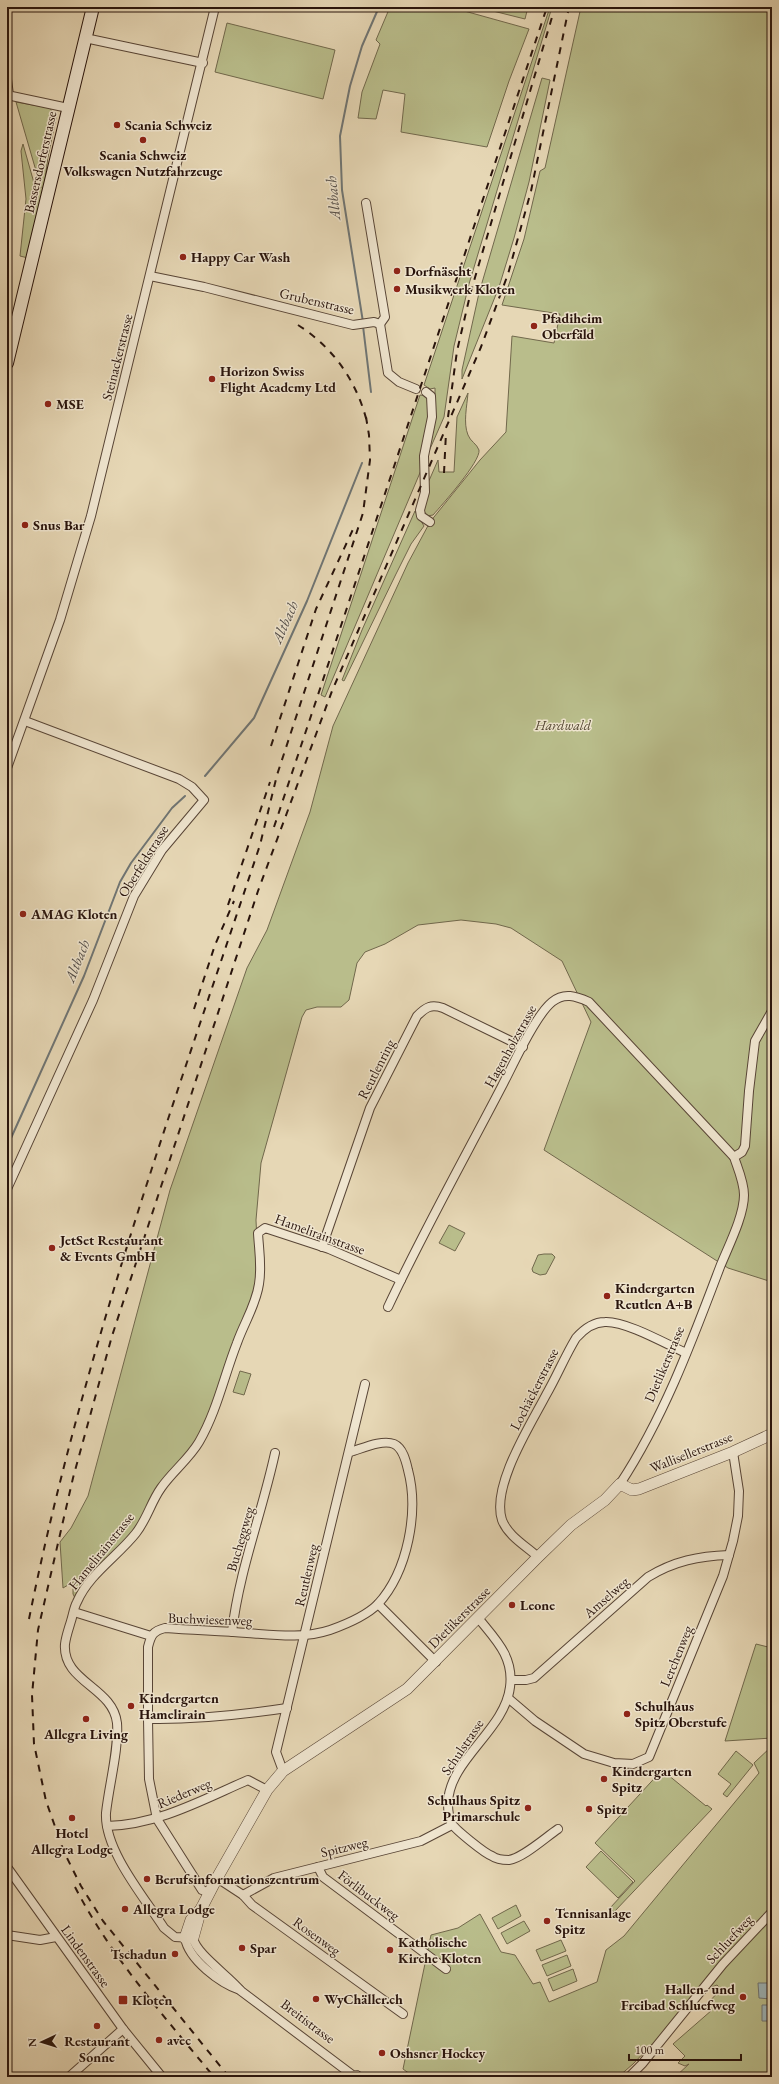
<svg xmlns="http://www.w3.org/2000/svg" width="779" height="2084" font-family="'EB Garamond',serif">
  <rect width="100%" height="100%" fill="#e6d7b5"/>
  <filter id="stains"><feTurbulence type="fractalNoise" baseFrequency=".005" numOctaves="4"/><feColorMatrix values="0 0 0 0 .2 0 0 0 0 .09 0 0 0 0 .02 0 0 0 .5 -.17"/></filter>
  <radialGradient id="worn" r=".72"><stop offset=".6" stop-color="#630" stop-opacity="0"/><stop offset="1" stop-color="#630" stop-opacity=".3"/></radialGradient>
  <g fill="#b9bd8b" stroke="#71684c">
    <polygon points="390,7 450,7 529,29 509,81 487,147 401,132 405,94 383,90 376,119 358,118 362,92 380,44 376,40"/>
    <polygon points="477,7 528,7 525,19"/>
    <polygon points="550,7 552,7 469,284 454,346 444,417 426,458 435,417 435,388 430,389 424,385"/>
    <polygon points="581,7 772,7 772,1282 728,1268 544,1150 591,1022 562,961 511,928 496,924 461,920 418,925 385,944 365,952 357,963 349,1000 341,1007 317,1007 306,1010 302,1017 261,1163 256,1220 259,1286 209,1422 145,1520 77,1602 73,1594 73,1582 63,1588 60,1542 71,1528 88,1496 170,1190 247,968 267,930 310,812 333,726 408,563 430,522 480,460 506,432 512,336 554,343 560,314 502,305 524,239 540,171 545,168"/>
    <polygon points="227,23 335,50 323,99 215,72"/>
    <polygon points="542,78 550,80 529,182 514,238 499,287 462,379 462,370 479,293"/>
    <polygon points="16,102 50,108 56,118 48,157 44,188 28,258 20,256 26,199 21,151 23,144 36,190 41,188"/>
    <path d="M468 393C467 406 463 423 468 435 470 441 477 444 479 450 481 461 442 505 433 515L427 516 423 509 427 498 428 483 438 460 439 472H454L457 417Z"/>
    <polygon points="420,395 428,396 430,412 422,468 325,697 321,695"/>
    <polygon points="415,511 424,526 411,544 396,574 344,681 342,680 362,630"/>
    <polygon points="449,1225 465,1233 455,1251 439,1243"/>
    <polygon points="544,1254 552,1254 555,1257 546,1274 540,1275 533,1272 532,1269 538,1255"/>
    <polygon points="240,1371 251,1374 244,1395 233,1392"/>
    <polygon points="756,1644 772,1648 772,1738 725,1741"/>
    <polygon points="772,1746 772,2077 675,2077 689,2064 685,2066 678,2063 685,2056 673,2044 712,2010 707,2004 721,1989 717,1985 709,1988 654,2044 651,2045 633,2064 618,2077 414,2077 403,2069 431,1935 458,1928 480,1914 501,1952 515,1955 533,1984 540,1982 549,2002 597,1982 606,1950 624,1936 759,1773 754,1763"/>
    <polygon points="736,1751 753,1765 727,1797 723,1794 731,1784 718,1774"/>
    <polygon points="662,1770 706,1806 707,1805 712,1809 614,1912 610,1908 635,1881 595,1843"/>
    <polygon points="601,1851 633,1882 618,1898 586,1867"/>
    <polygon points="516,1905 521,1916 498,1929 492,1918"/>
    <polygon points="524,1921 530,1931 507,1944 501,1933"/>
    <polygon points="561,1940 566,1951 541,1961 536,1950"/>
    <polygon points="567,1955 571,1966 547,1976 542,1965"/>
    <polygon points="573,1969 577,1981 553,1991 548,1979"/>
  </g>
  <polygon fill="#9db6ba" stroke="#6f7574" points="758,1983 772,1983 772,2021 762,2021 762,2005 770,2005 770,1999 759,1998"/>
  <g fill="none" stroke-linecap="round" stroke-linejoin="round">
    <g stroke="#6f7574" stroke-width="2">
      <polyline points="363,322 342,190 340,136 350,86 362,46 379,7"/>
      <polyline points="363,326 371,392"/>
      <polyline points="205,776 254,718 307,601 362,463"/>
      <polyline points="7,1147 84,976 120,882 131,863 172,808 185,796"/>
    </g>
    <g stroke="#584536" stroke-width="10">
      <g id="minor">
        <polyline points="85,38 203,63"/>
        <polyline points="7,79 9,95"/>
        <polyline points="7,95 68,108"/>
        <polyline points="366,203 385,317 380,324"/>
        <polyline points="150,276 204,287 353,325 374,322 380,324"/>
        <polyline points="380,324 388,373 399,382 416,389"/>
        <polyline points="426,392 431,396 432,417 424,456 425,492 420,510 421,516 430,522"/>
        <polyline points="7,768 60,620 91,516 215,7"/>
        <polyline points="734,1157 742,1152 745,1146 749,1091 755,1041 772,1011"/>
        <polyline points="7,1189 93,1000 134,896 162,850 204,800 192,787 179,779 25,721"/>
        <path d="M322 1247 370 1108 417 1016C426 1007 431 1004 443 1008L523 1047"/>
        <path d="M388 1307C423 1232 464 1159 502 1086 513 1065 535 1016 552 1002 564 992 576 996 589 1002L734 1157C738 1169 744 1182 744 1195 744 1216 728 1247 720 1267 692 1341 664 1417 620 1484"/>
        <path d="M538 1557C526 1546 508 1536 502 1520 491 1486 531 1424 546 1395 557 1376 565 1356 576 1338 584 1329 593 1322 605 1322 626 1321 666 1344 686 1353"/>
        <polyline points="378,1604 436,1662"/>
        <polyline points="74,1612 151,1636"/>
        <path d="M479 1619C496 1640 514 1657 510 1687 505 1730 449 1760 448 1803 448 1809 449 1818 452 1824 456 1830 484 1853 492 1856 496 1859 504 1860 509 1860 523 1858 546 1837 558 1829"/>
        <path d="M232 1632C239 1571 262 1513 275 1453"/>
        <path d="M511 1680H526L534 1678 648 1577C674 1561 699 1556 729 1555"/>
        <polyline points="508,1698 535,1721 584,1754 614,1763 633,1764 649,1757 723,1576 733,1541 738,1516 739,1491 733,1452"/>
        <path d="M148 1719V1647C151 1635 153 1631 165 1628 192 1630 219 1631 247 1633 275 1635 303 1639 330 1630 347 1624 366 1616 378 1604 408 1571 419 1511 408 1470 406 1461 403 1448 394 1444 382 1439 361 1449 350 1452"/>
        <polyline points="283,1771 276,1752 365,1384"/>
        <path d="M107 1826C157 1825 202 1800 248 1780L267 1790"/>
        <polyline points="7,1867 123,2029 162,2077"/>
        <polyline points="318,1867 323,1877 446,1969"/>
        <polyline points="217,1878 243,1895 252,1905 403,2014"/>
        <path d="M209 1893 202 1890 157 1819 149 1779 148 1719C195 1720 241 1715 287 1708"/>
        <polyline points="243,1895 274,1878 421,1841 452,1825"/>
        <polyline points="7,1935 40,1940 56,1937"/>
        <path d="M185 1938C189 1960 220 1983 240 1990"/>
        <polyline points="69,2077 123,2029"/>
        <path d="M355 2077 241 1991C229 1976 196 1954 193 1938L175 1937 164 1928C144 1897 104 1850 106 1813 109 1785 119 1749 117 1723 113 1687 62 1682 65 1644 66 1636 69 1628 71 1621 73 1615 74 1607 77 1602 89 1574 118 1556 136 1533 147 1519 151 1502 161 1488 172 1472 189 1459 199 1442 217 1411 224 1376 237 1343 244 1323 256 1305 259 1284 262 1266 259 1251 258 1233L265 1228 329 1249 401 1280"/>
        <polyline points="629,2077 642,2064 723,1964 772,1912"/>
      </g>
    </g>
    <g stroke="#584536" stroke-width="12">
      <g id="tertiary">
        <polyline points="185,1938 191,1920 201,1909"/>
        <polyline points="193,1938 201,1909 217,1878 267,1790 283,1771 407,1689 538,1557 571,1525 605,1500 620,1484 632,1490 639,1489 733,1452 772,1434"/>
      </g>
    </g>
    <g stroke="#29140c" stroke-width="14">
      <polyline id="secondary" points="7,363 93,7"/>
    </g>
    <g stroke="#29140c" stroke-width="14">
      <polyline id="primary" points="355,2077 356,2077"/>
    </g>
    <use href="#minor" stroke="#efe5cf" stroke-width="8"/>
    <use href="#tertiary" stroke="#efe5cf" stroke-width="11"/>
    <use href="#secondary" stroke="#efe5cf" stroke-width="12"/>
    <use href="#primary" stroke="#e6d7b5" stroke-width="13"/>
    <g stroke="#29140c" stroke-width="2" stroke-dasharray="7 7" stroke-linecap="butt">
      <path d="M298 325C334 348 357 382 367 422"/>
      <polyline points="448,417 457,351 471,291 555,7"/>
      <polyline points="444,473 446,433"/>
      <polyline points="271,746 316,609 355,525"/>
      <polyline points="274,827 547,7"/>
      <polyline points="228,905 270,782"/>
      <polyline points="194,1009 215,945 234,901"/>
      <path d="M29 1619C82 1355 175 1101 260 845L277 775 363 513 370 460 369 435 366 417"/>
      <path d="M75 1887C111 1957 164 2016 214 2077"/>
      <polyline points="229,2077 103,1921 81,1886 64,1852 46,1801 34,1744 32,1695 38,1630 73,1478 112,1336 258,891 332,691 481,347 508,274 531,191 569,7"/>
    </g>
  </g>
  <g fill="#8f2418" stroke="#efe5cf" stroke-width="1.5">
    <circle cx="117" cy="125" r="4"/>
    <circle cx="143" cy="140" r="4"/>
    <circle cx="183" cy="257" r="4"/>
    <circle cx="397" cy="271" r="4"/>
    <circle cx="397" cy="289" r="4"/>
    <circle cx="534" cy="326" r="4"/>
    <circle cx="212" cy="379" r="4"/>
    <circle cx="48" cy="404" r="4"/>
    <circle cx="25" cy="525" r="4"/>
    <circle cx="23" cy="914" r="4"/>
    <circle cx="52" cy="1248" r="4"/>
    <circle cx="607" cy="1296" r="4"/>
    <circle cx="512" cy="1605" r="4"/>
    <circle cx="131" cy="1706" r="4"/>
    <circle cx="627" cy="1714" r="4"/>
    <circle cx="86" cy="1719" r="4"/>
    <circle cx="604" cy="1779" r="4"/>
    <circle cx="528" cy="1808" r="4"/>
    <circle cx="589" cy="1809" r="4"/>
    <circle cx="72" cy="1818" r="4"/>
    <circle cx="147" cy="1879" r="4"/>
    <circle cx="125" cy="1909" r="4"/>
    <circle cx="547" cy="1921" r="4"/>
    <circle cx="242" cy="1948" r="4"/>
    <circle cx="390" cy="1950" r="4"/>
    <circle cx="175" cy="1954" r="4"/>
    <circle cx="743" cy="1997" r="4"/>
    <circle cx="316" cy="1999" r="4"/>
    <rect x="118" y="1995" width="10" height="10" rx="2"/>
    <circle cx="97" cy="2026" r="4"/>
    <circle cx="159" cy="2040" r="4"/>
    <circle cx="382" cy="2053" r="4"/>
  </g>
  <g text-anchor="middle" stroke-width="3" stroke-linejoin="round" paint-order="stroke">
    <g font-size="14" font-weight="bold" fill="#29140c" stroke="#efe5cf" text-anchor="start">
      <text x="125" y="130">Scania Schweiz</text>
      <text x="143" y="160" text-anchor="middle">Scania Schweiz<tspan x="143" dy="16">Volkswagen Nutzfahrzeuge</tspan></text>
      <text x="191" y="262">Happy Car Wash</text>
      <text x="405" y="276">Dorfnäscht</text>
      <text x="405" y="294">Musikwerk Kloten</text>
      <text x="542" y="323">Pfadiheim<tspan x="542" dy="16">Oberfäld</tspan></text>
      <text x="220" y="376">Horizon Swiss<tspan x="220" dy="16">Flight Academy Ltd</tspan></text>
      <text x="56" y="409">MSE</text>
      <text x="33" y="530">Snus Bar</text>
      <text x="31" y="919">AMAG Kloten</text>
      <text x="60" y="1245">JetSet Restaurant<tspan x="60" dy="16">&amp; Events GmbH</tspan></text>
      <text x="615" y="1293">Kindergarten<tspan x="615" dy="16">Reutlen A+B</tspan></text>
      <text x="520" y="1610">Leone</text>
      <text x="139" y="1703">Kindergarten<tspan x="139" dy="16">Hamelirain</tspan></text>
      <text x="635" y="1711">Schulhaus<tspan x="635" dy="16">Spitz Oberstufe</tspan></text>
      <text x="86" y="1739" text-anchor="middle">Allegra Living</text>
      <text x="612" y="1776">Kindergarten<tspan x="612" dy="16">Spitz</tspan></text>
      <text x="520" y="1805" text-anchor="end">Schulhaus Spitz<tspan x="520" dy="16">Primarschule</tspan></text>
      <text x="597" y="1814">Spitz</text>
      <text x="72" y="1838" text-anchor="middle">Hotel<tspan x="72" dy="16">Allegra Lodge</tspan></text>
      <text x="155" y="1884">Berufsinformationszentrum</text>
      <text x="133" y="1914">Allegra Lodge</text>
      <text x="555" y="1918">Tennisanlage<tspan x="555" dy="16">Spitz</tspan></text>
      <text x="398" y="1947">Katholische<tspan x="398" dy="16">Kirche Kloten</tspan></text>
      <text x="250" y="1953">Spar</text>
      <text x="167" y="1959" text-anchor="end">Tschadun</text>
      <text x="735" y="1994" text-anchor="end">Hallen- und<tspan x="735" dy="16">Freibad Schluefweg</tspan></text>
      <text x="324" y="2004">WyChäller.ch</text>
      <text x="132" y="2005">Kloten</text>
      <text x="167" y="2045">avec</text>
      <text x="97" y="2046" text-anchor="middle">Restaurant<tspan x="97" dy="16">Sonne</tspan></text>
      <text x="390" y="2058">Oshsner Hockey</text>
    </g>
    <g font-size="14" fill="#29140c" stroke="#efe5cf">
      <text transform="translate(40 162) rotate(-77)" y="5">Bassersdorferstrasse</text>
      <text transform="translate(317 301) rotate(13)" y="5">Grubenstrasse</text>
      <text transform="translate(117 357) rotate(-76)" y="5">Steinackerstrasse</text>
      <text transform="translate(143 861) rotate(-58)" y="5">Oberfeldstrasse</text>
      <text transform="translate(510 1046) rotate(-61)" y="5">Hagenholzstrasse</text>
      <text transform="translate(376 1069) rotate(-63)" y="5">Reutlenring</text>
      <text transform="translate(320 1234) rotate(20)" y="5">Hamelirainstrasse</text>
      <text transform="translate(664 1364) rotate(-67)" y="5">Dietlikerstrasse</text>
      <text transform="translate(534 1389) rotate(-63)" y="5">Lochäckerstrasse</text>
      <text transform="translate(691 1452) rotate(-22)" y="5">Wallisellerstrasse</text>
      <text transform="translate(240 1539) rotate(-74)" y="5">Bucheggweg</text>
      <text transform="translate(101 1551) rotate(-51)" y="5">Hamelirainstrasse</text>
      <text transform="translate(306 1575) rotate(-77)" y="5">Reutlenweg</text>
      <text transform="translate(606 1597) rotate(-41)" y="5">Amselweg</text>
      <text transform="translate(459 1617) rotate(-45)" y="5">Dietlikerstrasse</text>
      <text transform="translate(210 1619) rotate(2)" y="5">Buchwiesenweg</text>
      <text transform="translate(676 1656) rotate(-68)" y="5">Lerchenweg</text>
      <text transform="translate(462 1747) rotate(-56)" y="5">Schulstrasse</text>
      <text transform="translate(184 1793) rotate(-23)" y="5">Riederweg</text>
      <text transform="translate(344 1847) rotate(-14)" y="5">Spitzweg</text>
      <text transform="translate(369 1895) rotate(37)" y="5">Förlibuckweg</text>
      <text transform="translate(317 1936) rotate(36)" y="5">Rosenweg</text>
      <text transform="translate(729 1939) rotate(-47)" y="5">Schluefweg</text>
      <text transform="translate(86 1956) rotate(54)" y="5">Lindenstrasse</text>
      <text transform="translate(308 2021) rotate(37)" y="5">Breitistrasse</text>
    </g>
    <g font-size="14" font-style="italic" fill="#544732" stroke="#efe5cf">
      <text x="563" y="730">Hardwald</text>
    </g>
    <g font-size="15" font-style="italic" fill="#524d49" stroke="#efe5cf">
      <text transform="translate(333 198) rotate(-96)" y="5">Altbach</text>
      <text transform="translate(285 622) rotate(-66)" y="5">Altbach</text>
      <text transform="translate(77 961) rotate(-68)" y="5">Altbach</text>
    </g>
  </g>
  <rect width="779" height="2084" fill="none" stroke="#e6d7b5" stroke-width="24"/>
  <rect x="8" y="8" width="763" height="2068" fill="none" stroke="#29140c" stroke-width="2"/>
  <rect x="12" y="12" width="755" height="2060" fill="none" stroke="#29140c"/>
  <g transform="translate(42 2042) rotate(266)" stroke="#efe5cf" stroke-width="3" paint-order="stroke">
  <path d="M0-3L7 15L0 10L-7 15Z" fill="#29140c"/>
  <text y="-6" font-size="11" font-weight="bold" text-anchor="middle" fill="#29140c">N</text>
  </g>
  <path d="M629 2054v6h112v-6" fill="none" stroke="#29140c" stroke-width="2"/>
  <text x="635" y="2054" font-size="12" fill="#29140c" stroke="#efe5cf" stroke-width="3" paint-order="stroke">100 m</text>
  <rect width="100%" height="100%" filter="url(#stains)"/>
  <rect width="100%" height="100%" fill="url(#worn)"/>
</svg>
